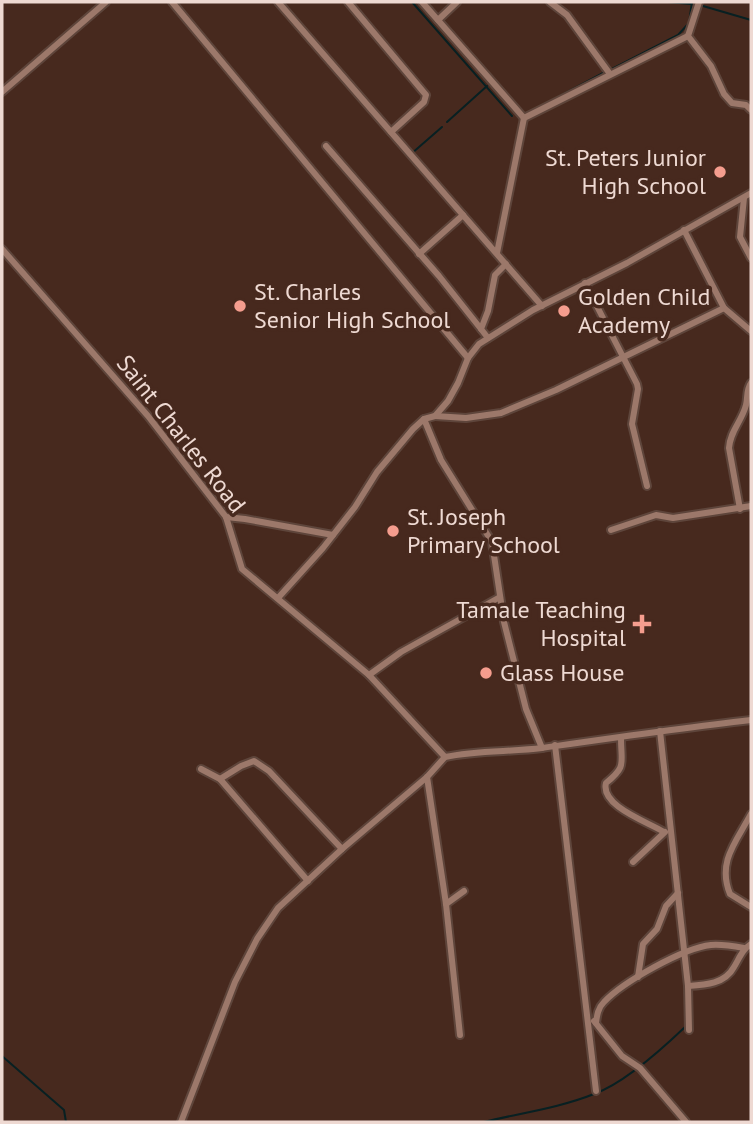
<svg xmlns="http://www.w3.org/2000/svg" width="753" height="1124" font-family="'PT Sans',sans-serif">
  <rect width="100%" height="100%" fill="#47291e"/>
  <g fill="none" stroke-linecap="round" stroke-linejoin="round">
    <g stroke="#082022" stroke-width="2">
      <polyline points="412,2 512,116"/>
      <polyline points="668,2 691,4"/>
      <polyline points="703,6 751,20"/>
      <polyline points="610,70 678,35 689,23 692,2"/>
      <polyline points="545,104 605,72"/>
      <polyline points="447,122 487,86"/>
      <polyline points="411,154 442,127"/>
      <polyline points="2,1056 64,1110 66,1122"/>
      <path d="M484 1122C520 1113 559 1108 594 1094 625 1083 662 1049 685 1027"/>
    </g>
    <g stroke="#5e453b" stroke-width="10">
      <g id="minor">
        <polyline points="172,2 468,358"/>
        <polyline points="278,2 542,306"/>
        <polyline points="348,2 426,95 424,102 391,132"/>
        <polyline points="422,2 524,118"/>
        <polyline points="550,2 567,15 610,74"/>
        <polyline points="699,2 688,36 711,66 724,94 732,103 746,105 751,110"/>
        <polyline points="438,20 457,2"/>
        <polyline points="2,92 106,2"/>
        <polyline points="524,118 688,36"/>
        <polyline points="326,146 439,276 481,329"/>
        <polyline points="744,198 740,237 751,258"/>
        <polyline points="684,230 724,308 751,331"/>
        <polyline points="2,249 148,416 226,517 242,569 369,675 445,757"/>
        <polyline points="497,253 524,118"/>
        <polyline points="419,254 463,215"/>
        <polyline points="585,283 637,384 638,389 632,424 647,486"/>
        <polyline points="488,338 481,329 488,311 495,275 506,264"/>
        <polyline points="435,416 466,418 501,413 556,390 724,308"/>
        <polyline points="424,419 441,460 492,542 504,622 526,709 542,748"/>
        <path d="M740 509 729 448C730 431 742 421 746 405 748 397 746 390 751 383"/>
        <polyline points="226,517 245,519 333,535"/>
        <polyline points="611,530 656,515 673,518 751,506"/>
        <polyline points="278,598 323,548 355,507 377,472 413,429 424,419 435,416 448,401 458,383 468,358 479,344 533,310 627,263 751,193"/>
        <polyline points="369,675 401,652 500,597"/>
        <polyline points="660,731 688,986 689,1030"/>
        <path d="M621 738C621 764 627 766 606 783 600 806 648 822 664 832"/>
        <polyline points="555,745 596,1091"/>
        <polyline points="201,769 220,779 308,881"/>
        <polyline points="427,777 446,904 460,1035"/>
        <polyline points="220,779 241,766 254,761 269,771 342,849"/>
        <path d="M751 814C736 842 717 862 730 894L751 907"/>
        <polyline points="633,862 665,832"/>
        <polyline points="446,904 464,891"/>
        <polyline points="638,977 643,944 657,929 666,906 678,893"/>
        <path d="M688 986C705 985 725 984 734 967 740 957 742 950 751 944"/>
        <polyline points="594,1021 622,1056 640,1068 686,1122"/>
        <path d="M596 1023C597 1015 598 1008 604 1002 623 982 683 948 711 945 721 944 733 946 744 948"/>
        <path d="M181 1122 235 982 257 939 278 908 342 849 427 777 445 757C477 750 510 752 542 748 612 738 681 728 751 720"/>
      </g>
    </g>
    <use href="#minor" stroke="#9c786a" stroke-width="6"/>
  </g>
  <g fill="#f59d8e" stroke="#47291e" stroke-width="2.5">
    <circle cx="720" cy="172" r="7"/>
    <circle cx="240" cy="306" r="7"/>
    <circle cx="564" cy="311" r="7"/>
    <circle cx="393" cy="531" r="7"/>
    <path d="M638.5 613.5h7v7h7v7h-7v7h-7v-7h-7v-7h7z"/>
    <circle cx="486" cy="673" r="7"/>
  </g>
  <g text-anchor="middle" stroke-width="7" stroke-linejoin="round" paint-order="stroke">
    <g font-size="24" fill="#eed9d2" stroke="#47291e" text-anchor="start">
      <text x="706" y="166" text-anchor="end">St. Peters Junior<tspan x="706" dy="28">High School</tspan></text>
      <text x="254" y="300">St. Charles<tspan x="254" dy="28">Senior High School</tspan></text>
      <text x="578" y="305">Golden Child<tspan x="578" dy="28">Academy</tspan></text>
      <text x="407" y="525">St. Joseph<tspan x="407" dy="28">Primary School</tspan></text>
      <text x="626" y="618" text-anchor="end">Tamale Teaching<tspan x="626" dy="28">Hospital</tspan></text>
      <text x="500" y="681">Glass House</text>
    </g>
    <g font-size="24" fill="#eed9d2" stroke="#47291e">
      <text transform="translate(181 434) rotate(52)" y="8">Saint Charles Road</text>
    </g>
  </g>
  <rect width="753" height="1124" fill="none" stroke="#eed9d2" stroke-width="7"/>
</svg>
